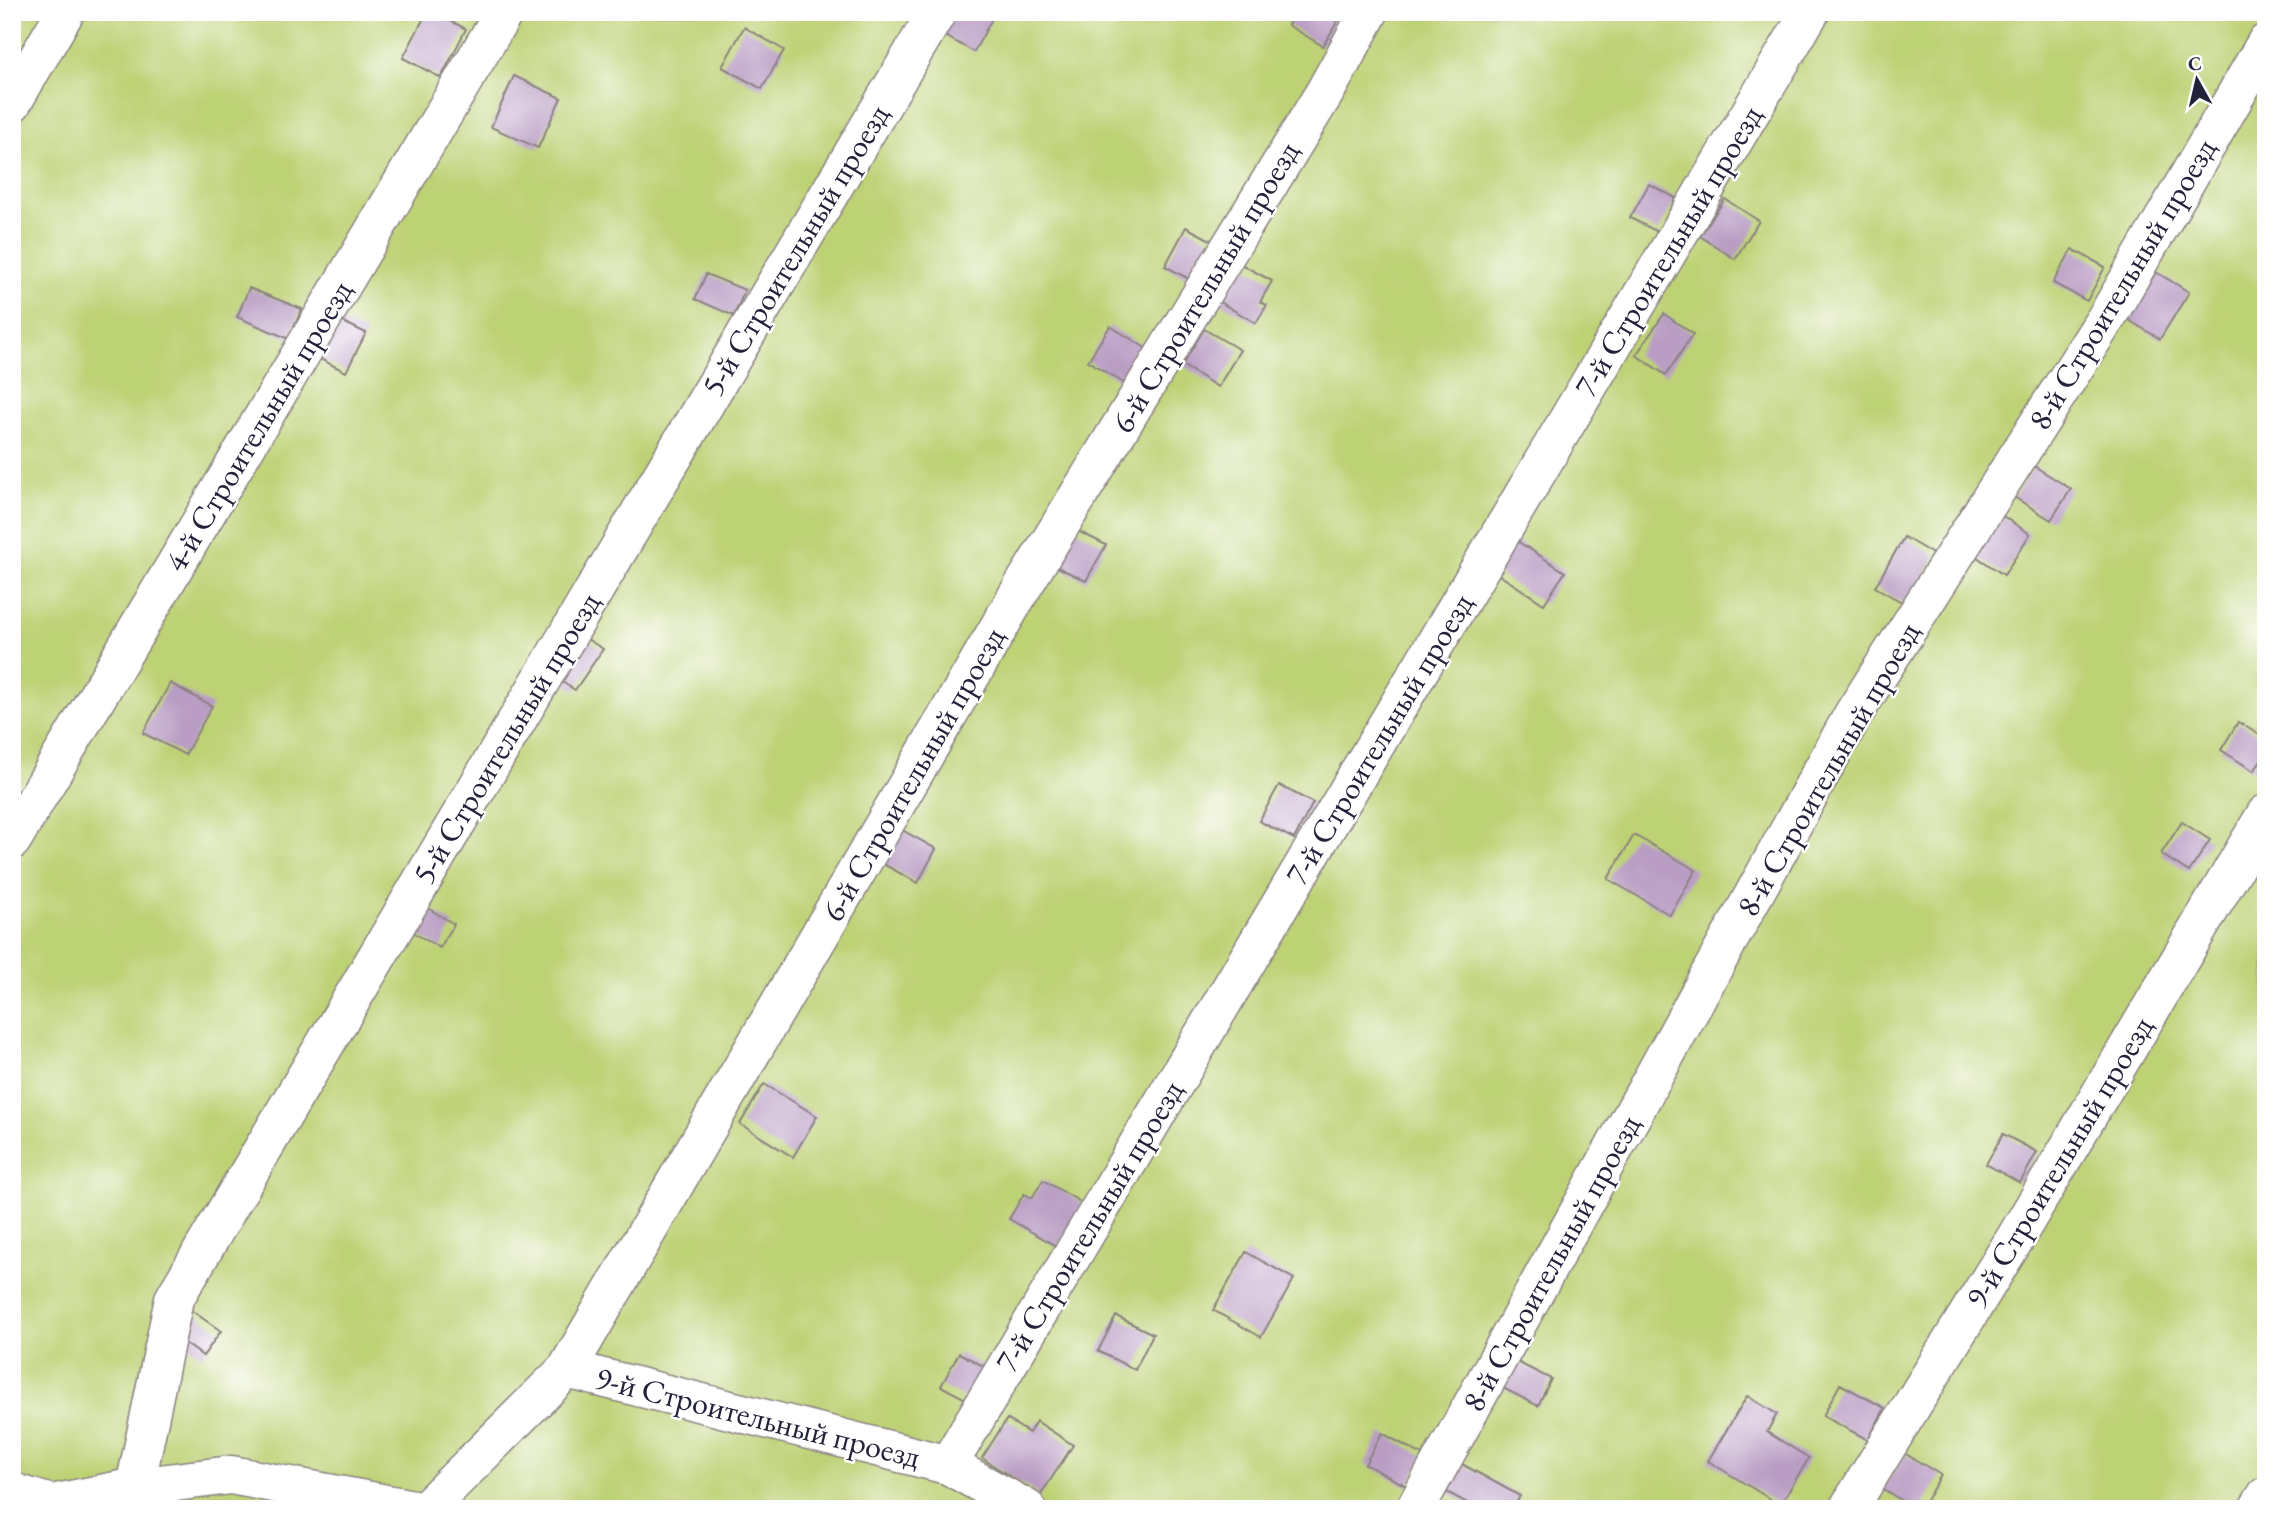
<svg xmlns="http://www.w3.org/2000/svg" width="2278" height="1521" font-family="'EB Garamond',serif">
  <rect width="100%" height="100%" fill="#fff"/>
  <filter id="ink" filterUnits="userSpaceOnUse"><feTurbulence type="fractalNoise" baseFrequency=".0143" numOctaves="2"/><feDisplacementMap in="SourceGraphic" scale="14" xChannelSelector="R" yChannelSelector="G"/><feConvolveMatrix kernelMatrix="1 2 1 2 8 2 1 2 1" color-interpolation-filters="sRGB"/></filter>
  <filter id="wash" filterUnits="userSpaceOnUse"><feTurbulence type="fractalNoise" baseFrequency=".00686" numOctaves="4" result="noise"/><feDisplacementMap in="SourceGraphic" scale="28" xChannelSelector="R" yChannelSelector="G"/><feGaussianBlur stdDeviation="1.57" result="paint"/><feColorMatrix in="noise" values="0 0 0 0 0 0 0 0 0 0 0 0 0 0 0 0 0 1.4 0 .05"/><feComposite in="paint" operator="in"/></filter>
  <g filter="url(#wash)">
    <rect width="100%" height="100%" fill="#f4e1c6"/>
    <rect fill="#bdd174" stroke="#707a58" stroke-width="2" x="12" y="12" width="2254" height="1497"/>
    <g id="blocks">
      <g fill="#ba9dc4">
        <polygon points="427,12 434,12 466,29 441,78 403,58"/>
        <polygon points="952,12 988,12 994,15 974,52 940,33"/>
        <polygon points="1295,12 1343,12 1323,46 1288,25"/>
        <polygon points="744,27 784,50 762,89 722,67"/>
        <polygon points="514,76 561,98 538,148 491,127"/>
        <polygon points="1649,184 1676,198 1658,232 1630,218"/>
        <polygon points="1725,199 1759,221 1735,259 1700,236"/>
        <polygon points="1186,227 1220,245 1198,284 1165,266"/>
        <polygon points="2072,249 2105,267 2087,301 2053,283"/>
        <polygon points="1237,262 1272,281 1260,302 1267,305 1256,323 1216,300"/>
        <polygon points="2156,272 2189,292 2160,339 2127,319"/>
        <polygon points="706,274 745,290 734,316 695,299"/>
        <polygon points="249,288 302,309 289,339 237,317"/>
        <polygon points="1664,314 1693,334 1666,375 1636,355"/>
        <polygon points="335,318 366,333 346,372 316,357"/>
        <polygon points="1110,326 1149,350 1127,385 1088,361"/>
        <polygon points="1204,329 1240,350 1218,387 1182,365"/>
        <polygon points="2034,466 2071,489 2051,520 2014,497"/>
        <polygon points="2001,515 2030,534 2004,575 1974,555"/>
        <polygon points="1072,528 1106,545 1086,581 1053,565"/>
        <polygon points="1904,537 1936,556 1907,605 1875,587"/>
        <polygon points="1514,539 1565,572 1544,604 1493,571"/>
        <polygon points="579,634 603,649 575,690 552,676"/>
        <polygon points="170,683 212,706 185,755 143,733"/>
        <polygon points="2238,722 2266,739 2266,752 2254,771 2221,750"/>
        <polygon points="1279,785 1313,803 1294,839 1259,821"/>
        <polygon points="2182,822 2210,840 2189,872 2161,854"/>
        <polygon points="902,830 936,849 918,883 883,864"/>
        <polygon points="1634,835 1696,870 1670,915 1608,879"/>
        <polygon points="421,904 454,924 440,948 407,929"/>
        <polygon points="764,1084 817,1116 793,1157 740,1124"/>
        <polygon points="2003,1134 2037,1152 2020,1183 1986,1164"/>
        <polygon points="1043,1180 1084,1204 1058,1247 1009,1219 1024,1194 1032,1198"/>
        <polygon points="1246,1252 1294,1279 1261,1337 1213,1310"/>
        <polygon points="192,1311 221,1331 203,1356 175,1336"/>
        <polygon points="1116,1316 1153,1334 1135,1370 1098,1351"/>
        <polygon points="959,1353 987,1368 969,1401 941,1386"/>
        <polygon points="1517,1362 1551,1379 1538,1406 1503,1388"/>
        <polygon points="1840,1384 1885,1408 1868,1440 1823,1416"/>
        <polygon points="1747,1396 1777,1414 1767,1432 1809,1458 1780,1505 1708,1461"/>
        <polygon points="1007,1419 1029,1433 1036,1421 1073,1445 1040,1496 982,1458"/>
        <polygon points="1382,1433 1424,1456 1408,1487 1365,1464"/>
        <polygon points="1904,1453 1941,1475 1921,1509 1915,1509 1883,1489"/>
        <polygon points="1460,1463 1520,1496 1513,1509 1478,1509 1445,1491"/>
      </g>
    </g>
  </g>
  <g filter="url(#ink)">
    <use href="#blocks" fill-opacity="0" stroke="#8b8280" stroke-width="2"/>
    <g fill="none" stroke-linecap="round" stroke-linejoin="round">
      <g stroke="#8b8280" stroke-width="41">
        <g id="minor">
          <polyline points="12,103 65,12"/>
          <polyline points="12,840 504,12"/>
          <polyline points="567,1369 948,1465 1027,1509"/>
          <polyline points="948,1465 1810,12"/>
          <polyline points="12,1492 51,1504 135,1487 231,1475 413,1509"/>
          <polyline points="117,1509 135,1487 174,1299 937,12"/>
          <polyline points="426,1509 567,1369 1020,591 1325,92 1369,12"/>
          <polyline points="1415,1509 1854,713 2108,315 2266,43"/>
          <polyline points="1848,1509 2016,1237 2266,814"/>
          <polyline points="2258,1509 2266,1496"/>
        </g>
      </g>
      <use href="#minor" stroke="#fff" stroke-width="38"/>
    </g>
  </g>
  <g text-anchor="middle" stroke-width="5" stroke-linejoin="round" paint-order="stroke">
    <g font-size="32" fill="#22223b" stroke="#fff">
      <text transform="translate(795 250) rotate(-59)" y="11">5-й Строительный проезд</text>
      <text transform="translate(1668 251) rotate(-59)" y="11">7-й Строительный проезд</text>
      <text transform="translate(2122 284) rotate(-59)" y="11">8-й Строительный проезд</text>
      <text transform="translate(1205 287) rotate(-59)" y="11">6-й Строительный проезд</text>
      <text transform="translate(258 426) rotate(-59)" y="11">4-й Строительный проезд</text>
      <text transform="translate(506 738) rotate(-59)" y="11">5-й Строительный проезд</text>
      <text transform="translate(1379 739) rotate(-59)" y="11">7-й Строительный проезд</text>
      <text transform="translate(1828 769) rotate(-60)" y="11">8-й Строительный проезд</text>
      <text transform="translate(913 774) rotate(-60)" y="11">6-й Строительный проезд</text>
      <text transform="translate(2059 1162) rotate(-59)" y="11">9-й Строительный проезд</text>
      <text transform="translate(1089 1226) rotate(-59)" y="11">7-й Строительный проезд</text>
      <text transform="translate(1551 1263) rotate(-61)" y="11">8-й Строительный проезд</text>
      <text transform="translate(758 1417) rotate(14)" y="11">9-й Строительный проезд</text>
    </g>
  </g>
  <rect width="2278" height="1521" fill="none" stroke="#fff" stroke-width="42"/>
  <g transform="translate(2197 80) rotate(352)" stroke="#ffffff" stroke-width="5" paint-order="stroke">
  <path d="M0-5L12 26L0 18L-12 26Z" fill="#22223b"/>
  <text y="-10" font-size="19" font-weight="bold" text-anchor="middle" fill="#22223b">С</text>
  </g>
</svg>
